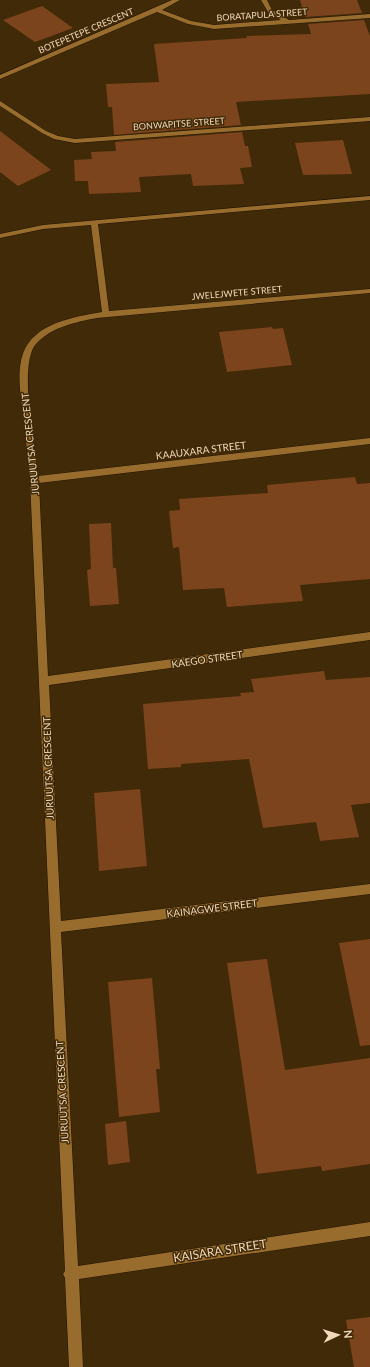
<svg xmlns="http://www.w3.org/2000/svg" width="370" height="1367" font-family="Lato,sans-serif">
  <rect width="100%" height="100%" fill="#412a07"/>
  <g fill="#7c441c">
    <polygon points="300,0 357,0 362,13 305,17"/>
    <polygon points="42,6 73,28 35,42 3,20"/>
    <polygon points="364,20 370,36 370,94 236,102 241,125 114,135 112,107 108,107 106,84 159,82 154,44 247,38 246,36 311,34 308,24"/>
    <polygon points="0,131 51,170 18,186 0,172"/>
    <polygon points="242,132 245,146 248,146 252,167 240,168 244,184 193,186 191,174 139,177 141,192 89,194 88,181 75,181 74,160 92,159 91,152 116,151 115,142"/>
    <polygon points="343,140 352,174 303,175 295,143"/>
    <polygon points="272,327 273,329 283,328 292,365 227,372 219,332"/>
    <polygon points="355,477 357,484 370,483 370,579 300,585 303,601 227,607 224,588 183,590 179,547 173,548 169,511 180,510 179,499 268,493 267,485"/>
    <polygon points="111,523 113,568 116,568 119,604 90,606 87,570 91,569 89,524"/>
    <polygon points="324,671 326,680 370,677 370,803 351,805 359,837 320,841 316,822 263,828 249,759 181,764 181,767 148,769 143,704 241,696 240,693 254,692 251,679"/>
    <polygon points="140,789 147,866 99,871 94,793"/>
    <polygon points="370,939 370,1045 360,1046 339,943"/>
    <polygon points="267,959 285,1070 370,1058 370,1164 322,1171 321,1166 257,1174 227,963"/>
    <polygon points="152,978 160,1069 156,1069 160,1112 119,1117 108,982"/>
    <polygon points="126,1121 130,1162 108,1165 105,1124"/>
    <polygon points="370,1317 370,1367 354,1367 346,1320"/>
  </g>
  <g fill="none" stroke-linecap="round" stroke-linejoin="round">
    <g stroke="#221402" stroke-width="1">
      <g id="minor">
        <polygon points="172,0 180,0 162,10 191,21 214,25 281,20 268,12 261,0 267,0 272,10 289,20 370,14 370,18 214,29 188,24 157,12 0,79 0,75"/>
        <polygon points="0,101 46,131 58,136 75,139 370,117 370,121 75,143 54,139 42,133 0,106"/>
        <path d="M370 196V200L98 224 109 311 370 289V293L97 318C76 322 51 327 36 344 18 364 35 449 38 476L370 438V444L39 483 48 676 370 632V640L49 685 61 921 370 884V894L61 932 78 1266 370 1222V1236L79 1279 83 1367H69L65 1278 63 1274 65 1271 30 480C28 461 26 441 24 422 21 394 11 355 36 335 53 320 80 316 102 312L91 225 43 229 0 238V234L43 225Z"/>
      </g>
    </g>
    <use href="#minor" fill="#986c2d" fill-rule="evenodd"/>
  </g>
  <g text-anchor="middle" stroke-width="3" stroke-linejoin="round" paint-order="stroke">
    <g font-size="9" fill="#f2d9bb" stroke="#412a07">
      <text transform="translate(262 15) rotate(-4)" y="3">BORATAPULA STREET</text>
      <text transform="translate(86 31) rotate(-23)" y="3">BOTEPETEPE CRESCENT</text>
      <text transform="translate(179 124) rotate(-4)" y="3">BONWAPITSE STREET</text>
      <text transform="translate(237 293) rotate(-5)" y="3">JWELEJWETE STREET</text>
    </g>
    <g font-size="10" fill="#f2d9bb" stroke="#412a07">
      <text transform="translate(30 444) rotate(-96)" y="4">JURUUTSA CRESCENT</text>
      <text transform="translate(201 450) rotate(-7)" y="4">KAAUXARA STREET</text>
      <text transform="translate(207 659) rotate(-8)" y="4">KAEGO STREET</text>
      <text transform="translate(48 768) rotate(-92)" y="4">JURUUTSA CRESCENT</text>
      <text transform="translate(212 908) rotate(-7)" y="4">KAINAGWE STREET</text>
      <text transform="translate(62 1092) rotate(-93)" y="4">JURUUTSA CRESCENT</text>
    </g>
    <g font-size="12" fill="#f2d9bb" stroke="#412a07">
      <text transform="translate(220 1251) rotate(-9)" y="4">KAISARA STREET</text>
    </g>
  </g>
  <g transform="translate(338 1335) rotate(86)" stroke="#412a07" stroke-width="3" paint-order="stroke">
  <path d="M0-3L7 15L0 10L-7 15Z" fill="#f2d9bb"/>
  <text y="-6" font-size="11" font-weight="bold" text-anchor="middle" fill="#f2d9bb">N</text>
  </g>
</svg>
